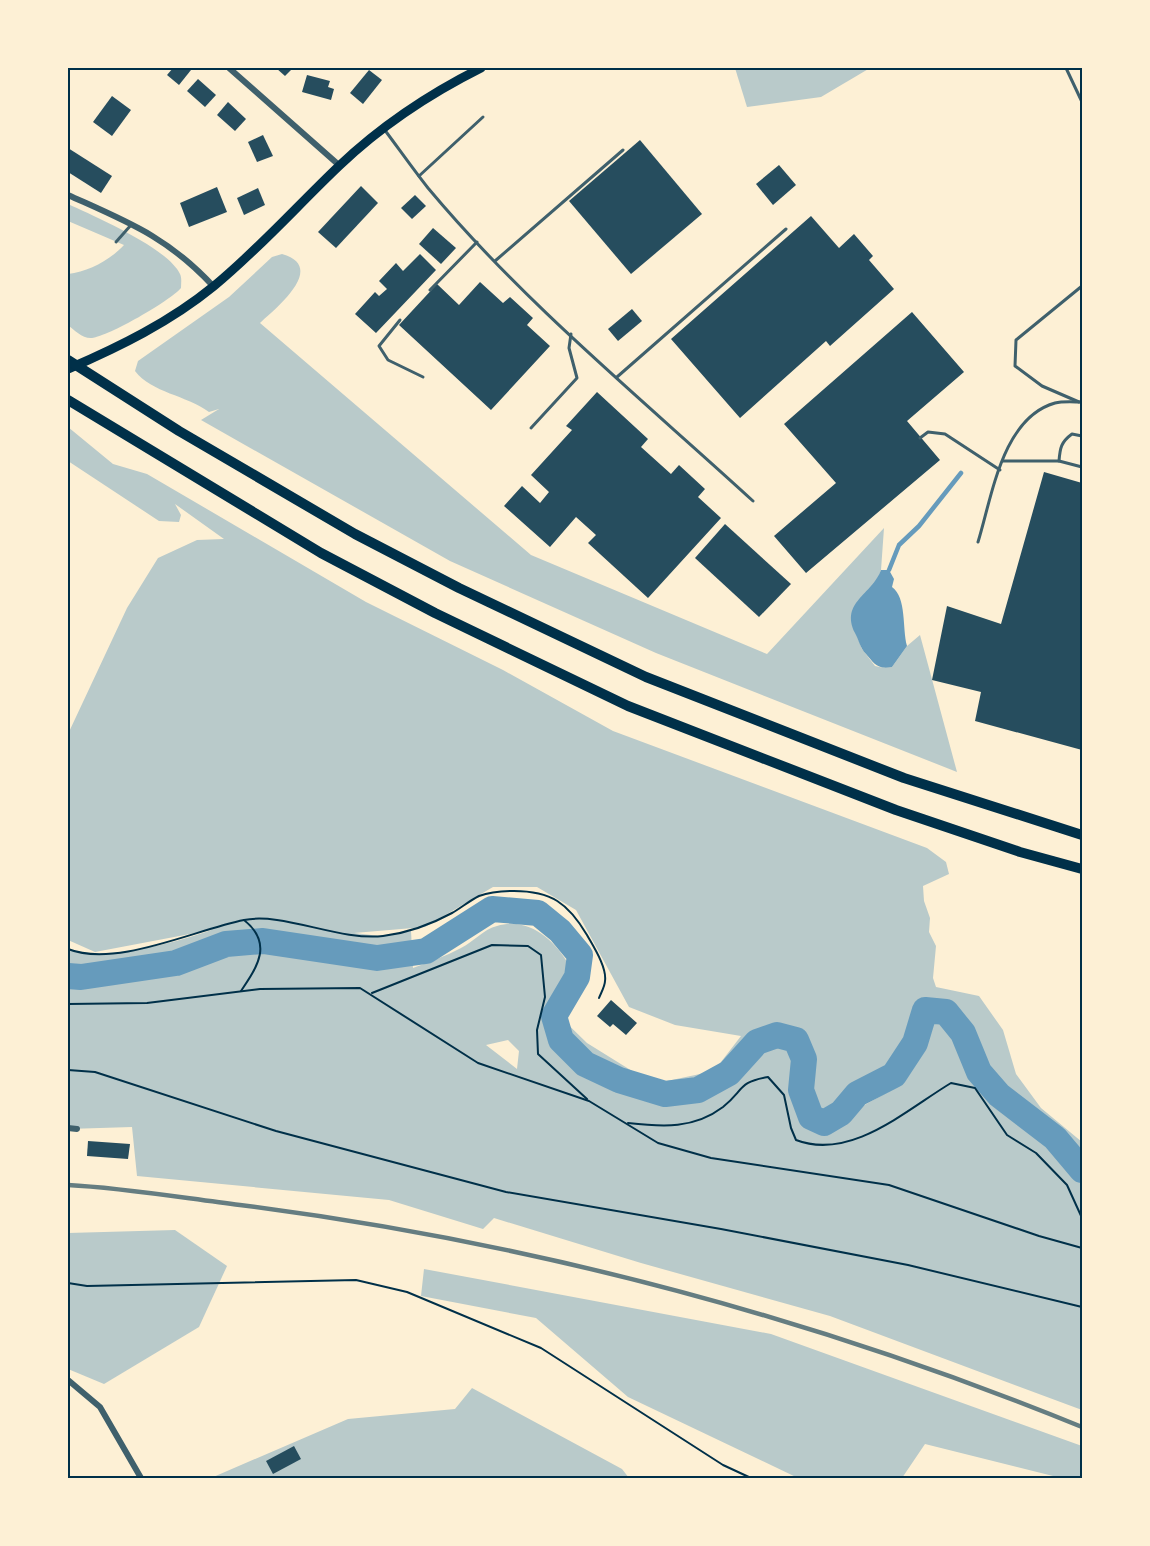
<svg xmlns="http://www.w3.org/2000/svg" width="1150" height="1546" font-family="'Golos Text',sans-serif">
  <rect width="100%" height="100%" fill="#fdf0d5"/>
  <g fill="#b9caca" fill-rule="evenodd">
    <polygon points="735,68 870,68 821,97 747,107"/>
    <path d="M68 204C94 216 168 248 180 274 182 278 181 283 181 288 170 301 109 336 92 338 83 339 74 330 68 325V274C89 271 109 261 124 245L68 221Z"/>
    <path d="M282 254C328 267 275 309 260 323L531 555 767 654 884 528 881 570 877 581 870 589 857 636 862 649 875 666 884 668 892 667 907 646 920 635 957 772 656 653 450 561 201 420 219 409 209 412C186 395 152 393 135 371L138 361 229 297 272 257Z"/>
    <path d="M68 427 113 464 147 474 366 602 503 670 613 731 927 848 946 862 949 874 923 886 924 901 930 918 929 932 936 946 933 978 936 987 979 996 1003 1030 1016 1074 1041 1108 1082 1142V1410L830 1316 641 1263 494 1218 483 1229 389 1200 137 1176 132 1127 68 1129V949C101 962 177 943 211 930L95 952 68 940V734L127 608 158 558 197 540 224 539 175 504 181 515 179 522 159 521 68 461ZM493 887H537L576 910 629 1007 675 1025 741 1036 714 1071 653 1084 587 1043 548 1005 563 983 569 965C555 940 528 916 497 926 484 929 473 942 461 948 446 956 429 962 413 968L411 931 380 936 354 933 425 927ZM918 1010 932 1031 902 1084 845 1116 831 1113 843 1107 866 1079 882 1073 907 1044ZM508 1040 519 1051 517 1069 486 1045Z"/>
    <polygon points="175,1230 227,1266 199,1327 104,1384 68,1369 68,1233"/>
    <polygon points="424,1269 771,1334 1082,1446 1082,1478 1061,1478 925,1444 902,1478 798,1478 628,1397 536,1318 421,1296"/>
    <polygon points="472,1388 622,1469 629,1478 211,1478 348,1419 455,1409"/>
  </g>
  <path fill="#669bbc" d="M881 570H889L894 579 892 587C907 598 902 628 907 646L892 667C877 670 874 663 866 654 860 648 859 640 855 633 840 602 872 595 881 570Z"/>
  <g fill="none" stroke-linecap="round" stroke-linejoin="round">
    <polyline stroke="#669bbc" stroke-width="4.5" points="889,570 899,545 919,526 961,473"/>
    <polyline stroke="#669bbc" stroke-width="26" points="68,976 81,977 176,963 226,944 263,941 377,958 426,951 492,909 538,913 560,931 580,955 577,977 554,1016 561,1040 585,1064 619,1080 665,1094 698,1090 729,1073 757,1042 777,1035 796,1040 804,1059 801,1090 811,1117 824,1123 841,1113 857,1094 894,1075 915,1043 925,1010 946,1012 963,1033 979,1072 999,1095 1055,1138 1082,1170"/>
  </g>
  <g fill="#264d5e">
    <polygon points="173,68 188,68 191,70 179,85 167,75"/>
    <polygon points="276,68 293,68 285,76"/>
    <polygon points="369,70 382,80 363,104 350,93"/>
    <polygon points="307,75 330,81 328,87 334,89 331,100 302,92"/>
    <polygon points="198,79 216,95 205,107 187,91"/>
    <polygon points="112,96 131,110 112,136 93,122"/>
    <polygon points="228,102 246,119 235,131 217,115"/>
    <polygon points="263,135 273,156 257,162 248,142"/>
    <polygon points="640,140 702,214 631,274 569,201"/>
    <polygon points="68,148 112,176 101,193 68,172"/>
    <polygon points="779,165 796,185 773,205 756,184"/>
    <polygon points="361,186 378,203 336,248 318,232"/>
    <polygon points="217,187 227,212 189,227 180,203"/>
    <polygon points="258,188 265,205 244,215 237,198"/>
    <polygon points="415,195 426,206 412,219 401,208"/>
    <polygon points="811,216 839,248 854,234 873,256 869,260 894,289 830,346 826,341 740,418 671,339"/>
    <polygon points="433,228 456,248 441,264 419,244"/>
    <polygon points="420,254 436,270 376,333 355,314 375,292 379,296 387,289 379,281 396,263 403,271"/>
    <polygon points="480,282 503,303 510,297 533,318 527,325 550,346 491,410 399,325 437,284 459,305"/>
    <polygon points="632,309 642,321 618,341 608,329"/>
    <polygon points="912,312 964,372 907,421 940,460 806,573 774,536 836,483 784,424"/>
    <polygon points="597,392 648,439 641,447 671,474 679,465 705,489 698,497 721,518 648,598 588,543 596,535 576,517 550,547 504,506 522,486 540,503 549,492 531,475 572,430 566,426"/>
    <polygon points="1044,472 1082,483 1082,750 975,721 981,692 932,680 947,606 1001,624"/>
    <polygon points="725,524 791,584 759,617 695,558"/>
    <polygon points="611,1000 637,1023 626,1035 613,1024 610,1027 597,1016"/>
    <polygon points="88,1141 130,1144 128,1159 87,1156"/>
    <polygon points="294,1446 301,1459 273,1474 266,1461"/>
  </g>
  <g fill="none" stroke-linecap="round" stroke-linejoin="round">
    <g stroke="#003049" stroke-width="2">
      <path d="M68 949C116 968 194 930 244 920 283 912 339 941 383 936 407 933 430 925 452 913 461 908 469 901 479 896 490 892 503 891 514 891 551 891 568 903 587 935 593 946 607 967 605 981 605 986 601 993 599 998"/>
      <path d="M241 991C258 966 273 943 244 920"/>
      <polyline points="372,993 492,945 528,946 541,955 545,997 537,1030 538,1054 587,1099"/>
      <polyline points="68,1004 147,1003 260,989 360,988 478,1063 589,1101 658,1143 711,1158 889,1185 1039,1236 1082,1248"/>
      <polyline points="68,1070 95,1072 276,1131 506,1192 721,1229 908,1265 1082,1307"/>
      <path d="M628 1123C663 1127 694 1129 723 1107 744 1090 738 1082 768 1077L784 1095 791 1128 796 1140C851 1161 906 1110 951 1083L975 1088 1007 1135 1036 1153 1067 1185 1082 1218"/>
      <polyline points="68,1283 87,1286 356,1280 407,1292 541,1348 723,1465 751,1478"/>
    </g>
    <g stroke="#3f606c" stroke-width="3">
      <polyline points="1066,68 1082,102"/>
      <path d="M384 129C399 149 413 169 428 188 523 302 644 401 753 501"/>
      <polyline points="419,176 483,117"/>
      <polyline points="116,242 131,225"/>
      <polyline points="495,261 623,150"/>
      <polyline points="430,290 477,242"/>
      <polyline points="400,320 379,346 388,360 423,377"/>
      <polyline points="617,377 786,229"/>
      <polyline points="1079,402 1042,386 1015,366 1016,340 1082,286"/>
      <polyline points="531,428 577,378 569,348 571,334"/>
      <polyline points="920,438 928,432 945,434 1000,470"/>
      <polyline points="1003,461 1059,461 1082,467"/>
      <path d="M1059 461C1060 448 1061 442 1072 434L1082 436"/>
      <path d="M978 542C992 497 1002 418 1055 403 1063 401 1074 402 1082 402"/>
    </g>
    <g stroke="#3f606c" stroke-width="6">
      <polyline points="229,68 340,166"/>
      <path d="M68 195C128 222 168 237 214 287"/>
      <polyline points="68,1128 77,1129"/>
      <polyline points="68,1380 100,1407 141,1478"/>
    </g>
    <path stroke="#003049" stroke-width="9" d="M68 369C119 347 170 322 214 286 259 249 297 206 339 166 381 126 429 94 481 68"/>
    <g stroke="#003049" stroke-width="10">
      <polyline points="68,360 179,431 355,534 459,588 646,677 904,778 1082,835"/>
      <polyline points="68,400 321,553 435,613 628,706 896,810 1020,852 1082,869"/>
    </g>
    <path stroke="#657d81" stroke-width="4.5" d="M68 1185C125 1188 183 1198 240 1205 530 1242 812 1317 1082 1427"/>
  </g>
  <rect width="1150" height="1546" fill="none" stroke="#fdf0d5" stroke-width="138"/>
  <rect x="69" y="69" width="1012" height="1408" fill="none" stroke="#003049" stroke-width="2"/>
</svg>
